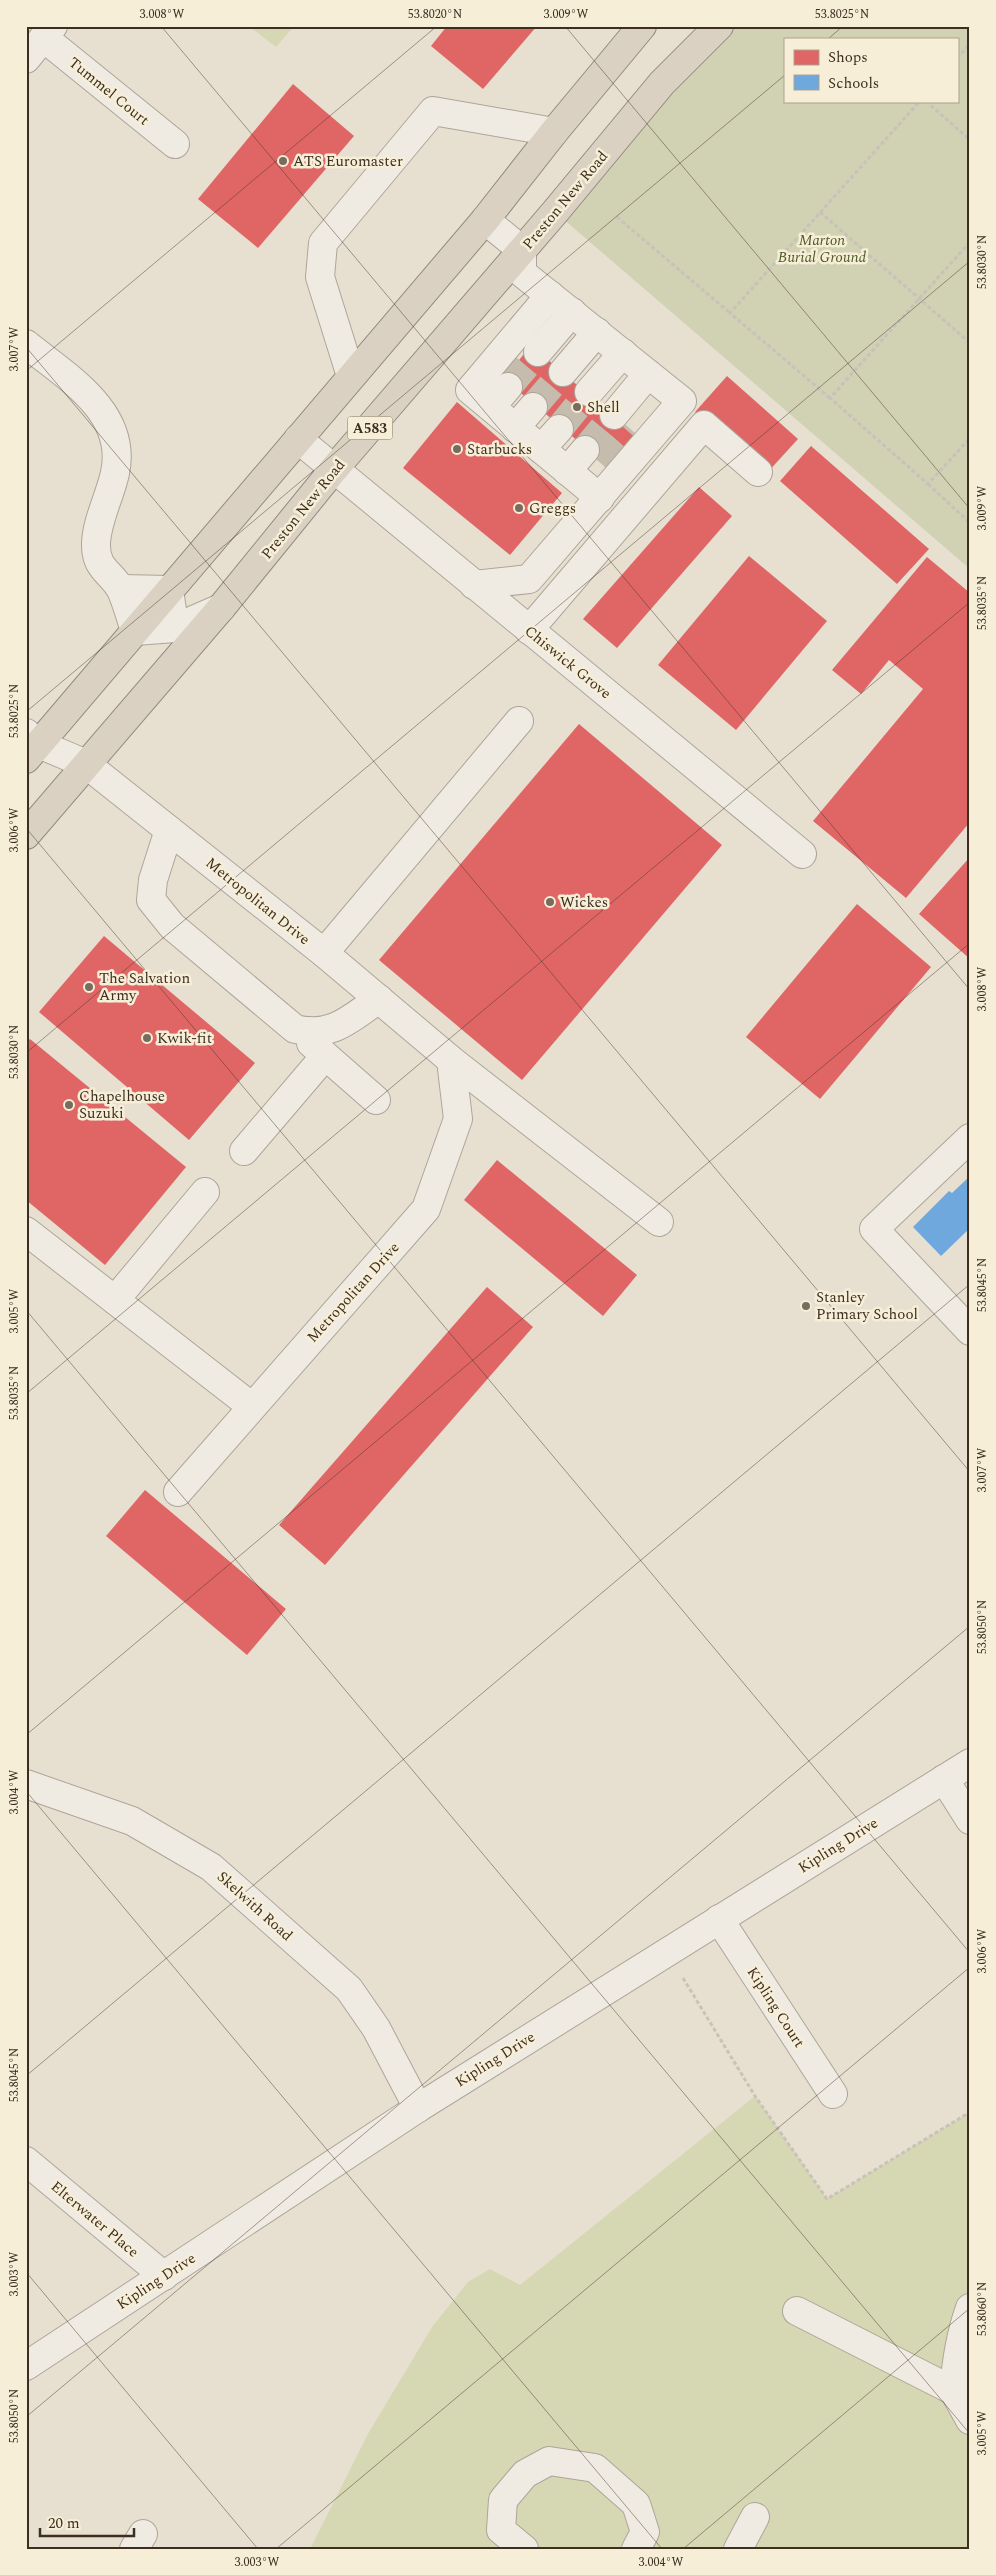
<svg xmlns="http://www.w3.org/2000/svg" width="996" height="2575" font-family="Spectral,serif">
  <rect width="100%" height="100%" fill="#e7e0d1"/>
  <g fill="#d6d7b3">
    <polygon points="249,26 294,26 276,47"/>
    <polygon points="755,2096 827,2199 970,2112 970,2549 310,2549 369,2432 432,2327 468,2282 490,2269 520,2285"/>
  </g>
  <path fill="#d1d1b3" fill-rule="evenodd" d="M719 26H970V569L555 212ZM785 39H957V101H785Z"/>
  <g fill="#e06666">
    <polygon points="447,26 537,26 483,89 431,46"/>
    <polygon points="293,84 354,136 258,248 198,199"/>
    <polygon points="531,345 638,438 611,469 504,379"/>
    <polygon points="727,376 798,439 766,474 695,412"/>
    <polygon points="457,402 562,493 510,555 403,468"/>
    <polygon points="811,446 929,549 897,584 780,481"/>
    <polygon points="699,487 732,516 617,648 583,619"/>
    <polygon points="749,556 827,621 736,730 658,665"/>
    <polygon points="927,557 970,593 970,822 906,898 813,821 923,689 889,660 861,694 832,670"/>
    <polygon points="579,724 722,845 522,1080 379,960"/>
    <polygon points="970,857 970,959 919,914"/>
    <polygon points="857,904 931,967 820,1099 746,1037"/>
    <polygon points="104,936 255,1063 189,1140 39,1012"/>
    <polygon points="30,1039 186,1167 105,1265 26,1200 26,1043"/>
    <polygon points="497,1160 637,1275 603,1316 464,1200"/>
    <polygon points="487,1287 533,1327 325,1565 279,1525"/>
    <polygon points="145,1490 286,1609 247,1655 106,1536"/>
  </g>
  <polygon fill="#6fa8dc" points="970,1176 970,1228 941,1256 913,1227 949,1191 952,1193"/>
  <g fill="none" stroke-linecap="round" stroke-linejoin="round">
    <g stroke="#c5bcae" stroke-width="28" stroke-dasharray="28 14" stroke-linecap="butt">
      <polyline points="508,387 538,352"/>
      <polyline points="533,407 563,372"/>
      <polyline points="559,429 589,392"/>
      <polyline points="585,450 614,415"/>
      <polyline points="605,467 635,433"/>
    </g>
    <g stroke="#ada599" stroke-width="30">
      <g id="minor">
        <polyline points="44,38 175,144"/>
        <polyline points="26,59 53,26"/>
        <polyline points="550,295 470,390 600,498"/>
        <path d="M26 344C67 377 128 412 115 473 110 496 97 520 96 543 95 571 113 572 122 592 127 604 131 618 135 631L175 628 221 608"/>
        <polyline points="538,352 572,312"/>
        <polyline points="563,372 597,332"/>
        <polyline points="351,376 320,277 323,243 433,111 554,132"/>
        <polyline points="589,392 623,353"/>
        <polyline points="491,407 508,387"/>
        <polyline points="614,415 648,374"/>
        <polyline points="515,428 533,407"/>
        <polyline points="298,439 802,854"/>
        <polyline points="541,449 559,429"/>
        <polyline points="567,471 585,450"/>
        <polyline points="474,585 529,579 682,401 522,273 522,250 485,220"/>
        <polyline points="121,589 169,590 172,610"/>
        <polyline points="529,630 704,425 758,472"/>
        <polyline points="26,733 39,744 86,764 324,953 451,1060 659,1222"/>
        <path d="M169 830 153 880 151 900 172 926 295 1029C333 1038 349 1019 379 999"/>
        <polyline points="324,953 519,721"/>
        <polyline points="311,1043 376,1100"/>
        <polyline points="970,1138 874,1229 970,1331"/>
        <polyline points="244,1151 325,1056"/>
        <polyline points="26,1231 251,1406"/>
        <polyline points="115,1300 205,1192"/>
        <polyline points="178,1492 426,1209 458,1119 451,1060"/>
        <polyline points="944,1779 970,1820"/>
        <polyline points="26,1784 132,1821 211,1867 349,1989 376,2028 418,2108"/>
        <polyline points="719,1919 833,2094"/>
        <polyline points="26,2161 164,2276"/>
        <polyline points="797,2311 954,2391 970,2420"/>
        <polyline points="26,2366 418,2108 970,1763"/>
        <path d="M954 2391C956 2362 960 2336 970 2308"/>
        <polyline points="134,2549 143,2534"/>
        <polyline points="524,2549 501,2530 503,2500 525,2474 549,2461 595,2468 636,2504 645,2532 636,2549"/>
        <polyline points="738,2549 755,2517"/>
      </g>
    </g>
    <g stroke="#928b80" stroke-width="30">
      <g id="highway">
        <polyline points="26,759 485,220 554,132 642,26"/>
        <polyline points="26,835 221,608 334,469 555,212 662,83 719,26"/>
      </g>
    </g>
    <g stroke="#c8c2b9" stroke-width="3" stroke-dasharray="4 2.5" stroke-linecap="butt">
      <polyline points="957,58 970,44"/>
      <polyline points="926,101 970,140"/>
      <polyline points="820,212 970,343"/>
      <polyline points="617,217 730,313"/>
      <polyline points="970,242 830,398 928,484 970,438"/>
      <polyline points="830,398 730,313 920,101"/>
      <polyline points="928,484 970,523"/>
      <polyline points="683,1978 755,2096 827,2199 970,2112"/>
    </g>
    <use href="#minor" stroke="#efebe3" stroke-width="28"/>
    <use href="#highway" stroke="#dad1c2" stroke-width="28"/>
  </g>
  <path fill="none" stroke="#3d2e20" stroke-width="1" stroke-opacity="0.45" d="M161 26 970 990M565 26 970 509M968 26 970 28M26 29 30 26M828 39 843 26M26 347 970 1472M26 371 437 26M26 712 785 75M26 828 970 1953M26 1053 970 261M26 1310 970 2434M26 1394 970 602M26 1735 970 943M26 1791 662 2549M26 2076 970 1284M26 2272 258 2549M26 2417 970 1626M276 2549 970 1967M683 2549 970 2308"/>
  <g fill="#786c5e" stroke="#f7eed8" stroke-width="2">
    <circle cx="283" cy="161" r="5"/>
    <circle cx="577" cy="407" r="5"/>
    <circle cx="457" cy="449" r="5"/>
    <circle cx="519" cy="508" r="5"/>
    <circle cx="550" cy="902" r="5"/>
    <circle cx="89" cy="987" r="5"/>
    <circle cx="147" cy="1038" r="5"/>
    <circle cx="69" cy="1105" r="5"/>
    <circle cx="806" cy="1306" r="5"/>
  </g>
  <g text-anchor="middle" stroke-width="5" stroke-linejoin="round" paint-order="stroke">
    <rect fill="#f7eed8" stroke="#756857" stroke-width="1" x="347.5" y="416.5" width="45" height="23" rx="4"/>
    <g font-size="14" font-weight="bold" fill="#3d2e20">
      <text x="370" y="433">A583</text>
    </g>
    <g font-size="15" fill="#3d2e20" stroke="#f7eed8">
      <text transform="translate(109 91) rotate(39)" y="5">Tummel Court</text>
      <text transform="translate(565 200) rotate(-50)" y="5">Preston New Road</text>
      <text transform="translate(303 509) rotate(-51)" y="5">Preston New Road</text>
      <text transform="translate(568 662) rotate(39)" y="5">Chiswick Grove</text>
      <text transform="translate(258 901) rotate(39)" y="5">Metropolitan Drive</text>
      <text transform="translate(353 1292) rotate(-48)" y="5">Metropolitan Drive</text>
      <text transform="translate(838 1845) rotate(-32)" y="5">Kipling Drive</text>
      <text transform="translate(255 1906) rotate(42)" y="5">Skelwith Road</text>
      <text transform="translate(776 2007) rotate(57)" y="5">Kipling Court</text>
      <text transform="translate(495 2059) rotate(-32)" y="5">Kipling Drive</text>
      <text transform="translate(95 2219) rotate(40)" y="5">Elterwater Place</text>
      <text transform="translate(156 2281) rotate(-33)" y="5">Kipling Drive</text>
    </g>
    <g font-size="15" fill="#3d2e20" stroke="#f7eed8" text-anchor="start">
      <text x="293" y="166">ATS Euromaster</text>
      <text x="587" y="412">Shell</text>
      <text x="467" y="454">Starbucks</text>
      <text x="529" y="513">Greggs</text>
      <text x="560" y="907">Wickes</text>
      <text x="99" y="983">The Salvation<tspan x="99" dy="17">Army</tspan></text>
      <text x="157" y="1043">Kwik-fit</text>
      <text x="79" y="1101">Chapelhouse<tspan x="79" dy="17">Suzuki</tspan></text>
      <text x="816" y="1302">Stanley<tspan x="816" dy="17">Primary School</tspan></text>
    </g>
    <g font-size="15" font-style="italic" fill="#4d5a26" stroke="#f7eed8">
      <text x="822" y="245">Marton<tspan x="822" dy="17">Burial Ground</tspan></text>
    </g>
  </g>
  <rect width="996" height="2575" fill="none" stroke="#f7eed8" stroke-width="55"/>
  <rect x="784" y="38" width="175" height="65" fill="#f7eed8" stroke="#ada18e"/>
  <rect x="794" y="50" width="25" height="15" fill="#e06666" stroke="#ada18e"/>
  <text x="828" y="62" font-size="15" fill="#3d2e20">Shops</text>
  <rect x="794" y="75" width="25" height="15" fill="#6fa8dc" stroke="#ada18e"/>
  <text x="828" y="88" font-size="15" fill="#3d2e20">Schools</text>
  <path d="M40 2528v8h94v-8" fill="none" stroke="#3d2e20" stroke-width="2.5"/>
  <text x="48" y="2528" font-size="15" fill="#3d2e20" stroke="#f7eed8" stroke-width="4" paint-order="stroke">20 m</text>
  <rect x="28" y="28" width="940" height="2520" fill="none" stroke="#3d2e20" stroke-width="2"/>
  <g font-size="12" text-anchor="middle" fill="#3d2e20">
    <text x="162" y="18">3.008°W</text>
    <text x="435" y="18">53.8020°N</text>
    <text x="566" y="18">3.009°W</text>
    <text x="842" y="18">53.8025°N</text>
    <text transform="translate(982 262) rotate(-90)" y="4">53.8030°N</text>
    <text transform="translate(14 349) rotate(-90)" y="4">3.007°W</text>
    <text transform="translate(982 508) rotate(-90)" y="4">3.009°W</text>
    <text transform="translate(982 603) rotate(-90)" y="4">53.8035°N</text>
    <text transform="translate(14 711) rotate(-90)" y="4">53.8025°N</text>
    <text transform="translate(14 830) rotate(-90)" y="4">3.006°W</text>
    <text transform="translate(982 989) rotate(-90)" y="4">3.008°W</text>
    <text transform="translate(14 1052) rotate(-90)" y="4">53.8030°N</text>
    <text transform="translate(982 1285) rotate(-90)" y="4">53.8045°N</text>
    <text transform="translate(14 1311) rotate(-90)" y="4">3.005°W</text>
    <text transform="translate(14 1393) rotate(-90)" y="4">53.8035°N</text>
    <text transform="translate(982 1470) rotate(-90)" y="4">3.007°W</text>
    <text transform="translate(982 1627) rotate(-90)" y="4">53.8050°N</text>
    <text transform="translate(14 1792) rotate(-90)" y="4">3.004°W</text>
    <text transform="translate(982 1951) rotate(-90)" y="4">3.006°W</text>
    <text transform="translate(14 2075) rotate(-90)" y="4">53.8045°N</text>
    <text transform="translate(14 2274) rotate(-90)" y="4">3.003°W</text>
    <text transform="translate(982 2309) rotate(-90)" y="4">53.8060°N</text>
    <text transform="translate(14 2416) rotate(-90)" y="4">53.8050°N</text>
    <text transform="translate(982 2433) rotate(-90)" y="4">3.005°W</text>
    <text x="257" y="2566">3.003°W</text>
    <text x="661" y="2566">3.004°W</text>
  </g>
</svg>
